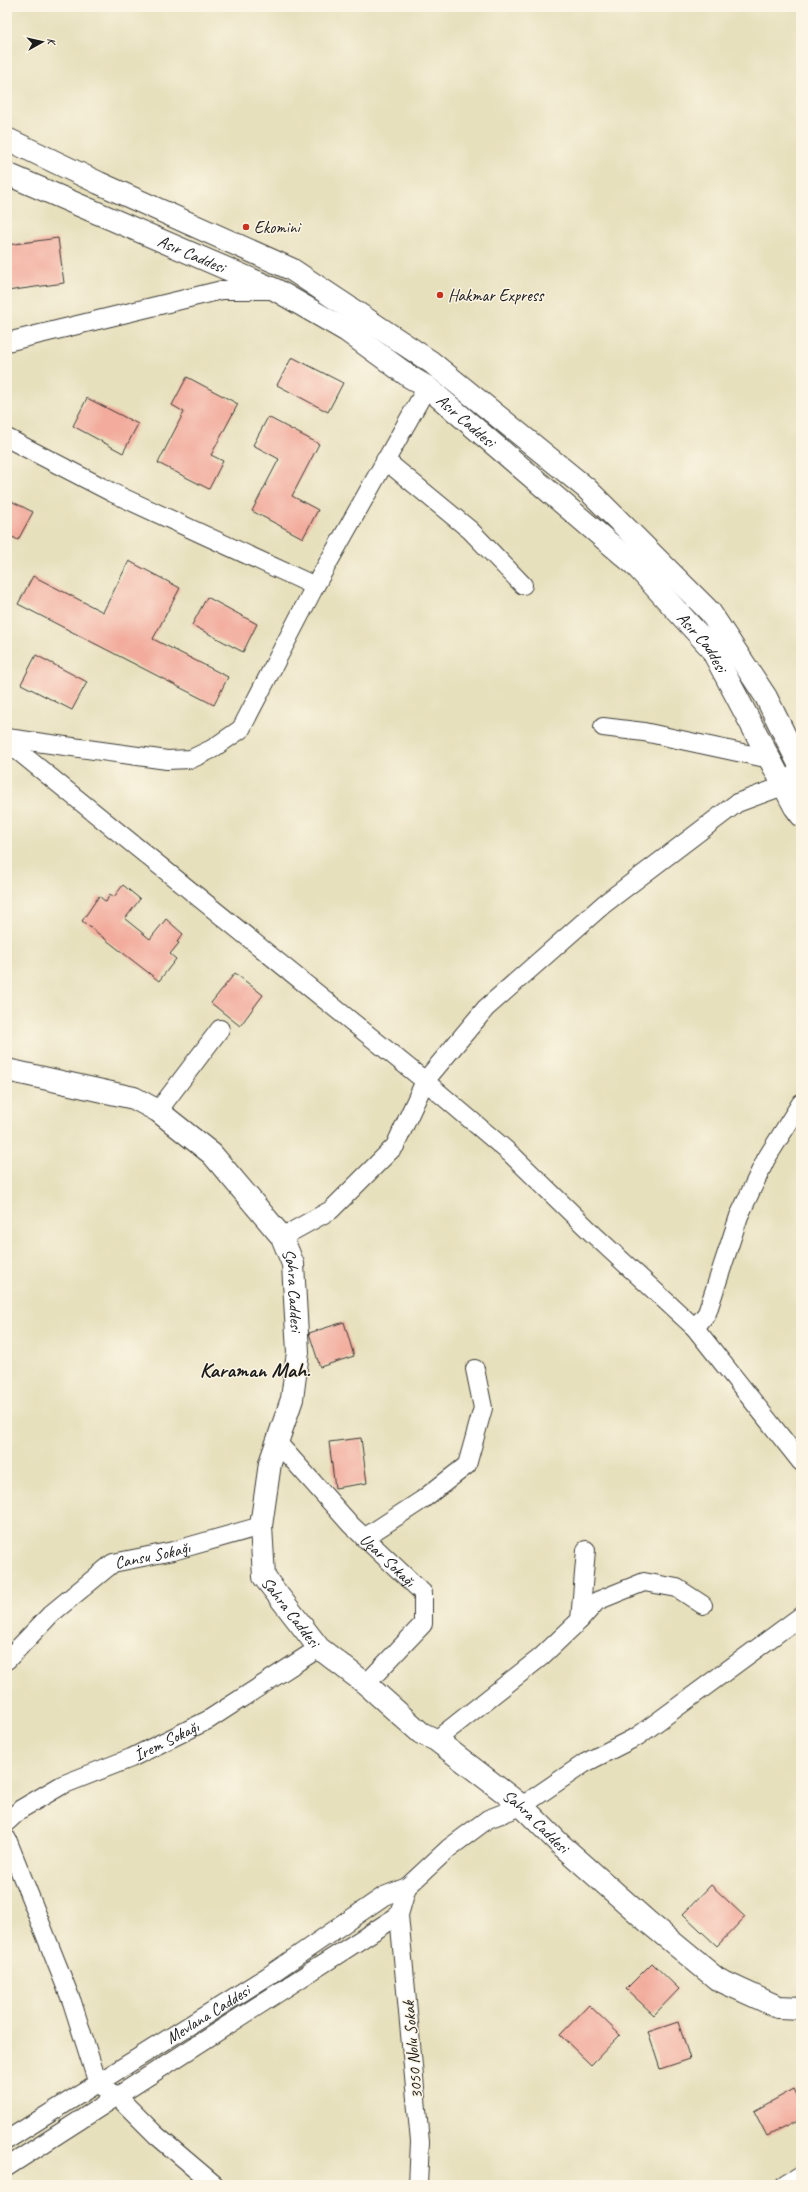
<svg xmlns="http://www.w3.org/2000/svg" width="808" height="2192" font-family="Caveat,sans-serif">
  <rect width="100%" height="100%" fill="#fcf5e5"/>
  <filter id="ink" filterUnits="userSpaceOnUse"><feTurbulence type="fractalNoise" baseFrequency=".025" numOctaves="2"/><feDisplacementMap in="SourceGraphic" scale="8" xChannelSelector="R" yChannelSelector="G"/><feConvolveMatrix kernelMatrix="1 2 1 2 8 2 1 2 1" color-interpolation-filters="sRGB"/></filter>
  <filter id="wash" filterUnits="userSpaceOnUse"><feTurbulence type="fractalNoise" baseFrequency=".012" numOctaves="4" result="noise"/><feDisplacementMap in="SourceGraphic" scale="16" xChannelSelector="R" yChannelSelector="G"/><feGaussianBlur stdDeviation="0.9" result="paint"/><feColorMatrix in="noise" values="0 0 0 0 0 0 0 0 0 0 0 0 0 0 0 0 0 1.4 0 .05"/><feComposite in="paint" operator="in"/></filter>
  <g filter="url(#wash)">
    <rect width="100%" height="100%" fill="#e7e0bd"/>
    <g id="blocks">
      <g fill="#f2ab9c">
        <polygon points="58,238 64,283 7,291 7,245"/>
        <polygon points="292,357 343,383 328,412 277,385"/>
        <polygon points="187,377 238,404 211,455 223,461 209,489 158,463 184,412 172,405"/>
        <polygon points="87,398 138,424 123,453 73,426"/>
        <polygon points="268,417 319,444 292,496 318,510 303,538 252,511 279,459 253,445"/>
        <polygon points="7,499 33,512 18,540 7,534"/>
        <polygon points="129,561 180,588 153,639 228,677 214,705 18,604 33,576 103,612"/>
        <polygon points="207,597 257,624 243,652 192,625"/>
        <polygon points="36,655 87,682 72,710 21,684"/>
        <polygon points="123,885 140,899 125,919 150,939 166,919 183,934 177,942 179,943 170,954 176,959 159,981 82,921 99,896 106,902 110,894 114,897"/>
        <polygon points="235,973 263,995 240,1026 211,1003"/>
        <polygon points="344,1322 354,1356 320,1367 309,1333"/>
        <polygon points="361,1438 367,1483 335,1488 329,1442"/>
        <polygon points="711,1885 745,1917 717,1946 683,1914"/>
        <polygon points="652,1963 679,1989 654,2015 626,1989"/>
        <polygon points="589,2005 620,2035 591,2065 560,2035"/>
        <polygon points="678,2022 690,2059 660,2069 648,2032"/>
        <polygon points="794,2089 801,2103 801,2119 767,2136 754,2111"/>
      </g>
    </g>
  </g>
  <g filter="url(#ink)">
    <use href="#blocks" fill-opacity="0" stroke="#3a3934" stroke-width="1"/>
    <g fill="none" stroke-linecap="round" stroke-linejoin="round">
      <g stroke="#3a3934" stroke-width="20">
        <g id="street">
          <polyline points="7,342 222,290 273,290"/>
          <polyline points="7,438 113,493 315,586"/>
          <polyline points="385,460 470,530 523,585"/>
          <polyline points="603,727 644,732 770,759"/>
          <polyline points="7,738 167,760 191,759 212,749 241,729 315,586 427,387"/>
          <polyline points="7,742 425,1081 512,1155 593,1234 695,1328 801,1462"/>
          <polyline points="158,1111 220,1029"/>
          <polyline points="282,1237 331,1210 395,1146 425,1081 486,1008 604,904 737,803 783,786 801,767"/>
          <polyline points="695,1328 707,1313 739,1216 766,1159 801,1103"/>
          <path id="s1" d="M277 1442 351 1525 423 1593V1624L366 1684"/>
          <polyline points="364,1538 422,1500 467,1465 483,1408 475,1369"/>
          <polyline points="580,1620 586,1550"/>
          <path id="s2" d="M7 1660 51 1614 113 1563 173 1551 261 1526"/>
          <polyline points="436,1740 541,1657 580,1620 597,1601 644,1582 677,1588 703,1605"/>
          <path id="s3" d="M7 1822 21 1809 62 1785 131 1758 208 1720 319 1648"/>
          <polyline points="7,1839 72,2002 98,2084 118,2097 156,2135 215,2185"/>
          <path id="s4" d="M7 2140 268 1976 384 1896 407 1887"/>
          <polyline points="7,2167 399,1915"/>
          <polyline points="418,2185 420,2142 399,1915 407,1887 449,1848 488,1819 522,1806 585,1763 638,1736 801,1616"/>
          <polyline points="785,2185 801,2175"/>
        </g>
      </g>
      <g stroke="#3a3934" stroke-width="24">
        <g id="secondary">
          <polyline points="7,139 99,183 291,269 431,362 586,488 710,612 766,697 801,768"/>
          <path id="s5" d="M7 174 276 290 347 331 410 377 427 387 636 566 711 648 795 807 801 815"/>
          <path id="s6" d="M7 1070 134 1098 158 1111 212 1154 282 1237 293 1264 298 1352 292 1399 270 1463 261 1526 264 1577 319 1648 366 1684 421 1733 436 1740 522 1806 560 1844 648 1922 717 1979 778 2007 801 2008"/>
        </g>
      </g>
      <use href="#street" stroke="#fff" stroke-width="18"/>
      <use href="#secondary" stroke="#fff" stroke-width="22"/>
    </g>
  </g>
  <g fill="#c8321e" stroke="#fcf5e5" stroke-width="1.5">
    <circle cx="246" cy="227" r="4"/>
    <circle cx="440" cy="295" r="4"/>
  </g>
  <g text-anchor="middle" stroke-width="3" stroke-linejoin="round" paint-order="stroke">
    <g font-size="17" fill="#1c1c1c" stroke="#fcf5e5" text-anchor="start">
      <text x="254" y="233">Ekomini</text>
      <text x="448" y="301">Hakmar Express</text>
    </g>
    <g font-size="17" fill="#1c1c1c" stroke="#fcf5e5">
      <text dy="6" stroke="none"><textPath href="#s5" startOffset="201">Asır Caddesi</textPath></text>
      <text dy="6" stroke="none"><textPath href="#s5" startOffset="524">Asır Caddesi</textPath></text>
      <text dy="6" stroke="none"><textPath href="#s5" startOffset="849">Asır Caddesi</textPath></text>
      <text dy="6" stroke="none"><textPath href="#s6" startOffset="390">Sahra Caddesi</textPath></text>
      <text dy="6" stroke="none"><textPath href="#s2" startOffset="184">Cansu Sokağı</textPath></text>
      <text dy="6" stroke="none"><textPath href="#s1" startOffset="162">Uçar Sokağı</textPath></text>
      <text dy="6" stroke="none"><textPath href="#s6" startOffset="726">Sahra Caddesi</textPath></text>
      <text dy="6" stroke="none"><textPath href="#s3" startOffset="180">İrem Sokağı</textPath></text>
      <text dy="6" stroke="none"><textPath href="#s6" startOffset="1050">Sahra Caddesi</textPath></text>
      <text dy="6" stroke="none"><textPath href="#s4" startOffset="237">Mevlana Caddesi</textPath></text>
      <text transform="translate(412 2050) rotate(-95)" y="6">3050 Nolu Sokak</text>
    </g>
    <g font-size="21" font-weight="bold" fill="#1c1c1c" stroke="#fcf5e5">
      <text x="255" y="1377">Karaman Mah.</text>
    </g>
  </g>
  <rect width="808" height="2192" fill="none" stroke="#fcf5e5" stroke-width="24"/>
  <g transform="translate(42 42) rotate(82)" stroke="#fcf5e5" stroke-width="3" paint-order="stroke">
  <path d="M0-3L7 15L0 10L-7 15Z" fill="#1c1c1c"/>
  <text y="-6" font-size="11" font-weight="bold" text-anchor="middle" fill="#1c1c1c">K</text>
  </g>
</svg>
